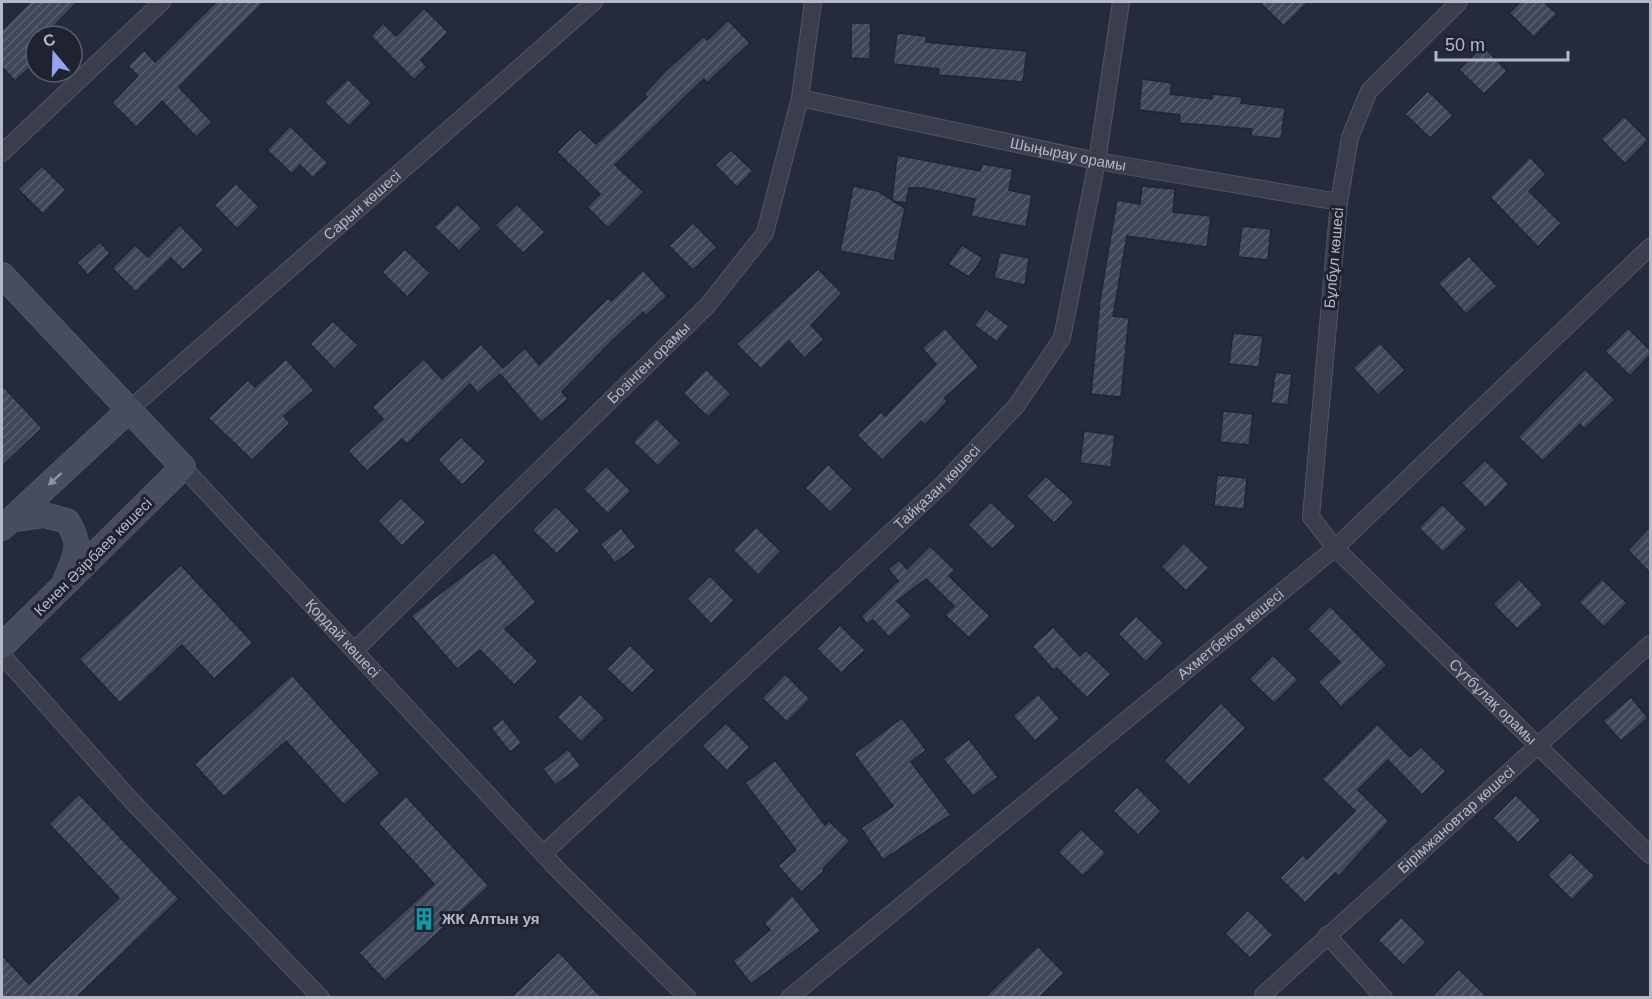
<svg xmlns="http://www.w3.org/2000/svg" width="1652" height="999" font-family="Helvetica,sans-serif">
  <defs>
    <pattern id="building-hatch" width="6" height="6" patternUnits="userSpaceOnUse" patternTransform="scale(1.5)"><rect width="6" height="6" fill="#404659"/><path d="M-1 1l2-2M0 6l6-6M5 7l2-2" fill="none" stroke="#595f6f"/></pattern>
  </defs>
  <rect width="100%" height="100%" fill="#262b3c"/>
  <g fill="url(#building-hatch)" stroke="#212533" stroke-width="1.5">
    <polygon points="30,2 77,2 45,36 36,36 36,62 15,81 2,67 2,30"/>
    <polygon points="216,2 264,2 179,87 212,122 196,137 162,101 136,127 112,103 138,76 128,66 144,50 155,62"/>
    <polygon points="1259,2 1308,2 1284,26"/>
    <polygon points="1520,2 1544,2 1557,14 1534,37 1509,13"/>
    <polygon points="424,8 448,32 421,60 427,67 414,80 371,36 383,23 396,36"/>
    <polygon points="728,20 750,43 707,83 704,79 615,165 644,192 608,228 587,207 600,194 557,152 580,129 596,144 647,97 644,94 667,70 704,36 707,40"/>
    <polygon points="851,23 871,23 870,59 851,58"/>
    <polygon points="897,33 926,36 926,42 1027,51 1023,82 938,75 939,69 893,64"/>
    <polygon points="1483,46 1507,71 1484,94 1459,70"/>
    <polygon points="348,79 372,103 349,126 324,102"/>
    <polygon points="1142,79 1172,83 1170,94 1212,99 1212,94 1242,97 1241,103 1285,108 1281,139 1251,136 1252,129 1179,123 1180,115 1139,110"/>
    <polygon points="1428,91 1453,115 1430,138 1405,114"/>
    <polygon points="1624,116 1648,140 1625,164 1601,139"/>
    <polygon points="290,126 328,163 313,178 300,165 292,174 267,150"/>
    <polygon points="731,150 753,171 737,187 715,165"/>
    <polygon points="897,155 980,171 982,164 1013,169 1009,190 1032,195 1026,227 971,216 975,199 923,188 909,188 906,203 893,201 905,208 894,261 840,251 853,186 878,191 892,200"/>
    <polygon points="1530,157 1546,174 1529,191 1561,223 1538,247 1490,197"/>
    <polygon points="42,166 66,190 43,214 18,189"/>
    <polygon points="236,183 259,207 237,229 214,205"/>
    <polygon points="1142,186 1175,189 1173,212 1211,216 1207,247 1127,236 1113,316 1129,318 1121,397 1091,394 1100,300 1117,200 1140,204"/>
    <polygon points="457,204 482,228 459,251 434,227"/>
    <polygon points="517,204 545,232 523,253 495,225"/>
    <polygon points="693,223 717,247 693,270 669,246"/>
    <polygon points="180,225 204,250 183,270 171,258 136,292 112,268 135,245 148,257"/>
    <polygon points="1242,226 1271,229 1268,260 1238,257"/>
    <polygon points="100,242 110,253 88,275 77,263"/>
    <polygon points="962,245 983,258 969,277 948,264"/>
    <polygon points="405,249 430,273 407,297 382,272"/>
    <polygon points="1000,252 1029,258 1025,285 994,278"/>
    <polygon points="1469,256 1497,286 1466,314 1438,283"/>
    <polygon points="818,269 842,293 811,325 824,339 804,358 789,341 761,369 736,344"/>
    <polygon points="643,270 667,296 646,316 643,312 609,344 562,392 568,399 541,422 500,374 478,393 470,384 407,444 402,439 367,471 348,451 383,419 372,407 424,359 442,379 481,344 503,368 525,348 539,365 608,298 611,301"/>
    <polygon points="986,309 1009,326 997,342 974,325"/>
    <polygon points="333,321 358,345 334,369 310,344"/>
    <polygon points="945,328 979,367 944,398 948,401 925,425 921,421 882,460 857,435 881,412 885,416 936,364 922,348"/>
    <polygon points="1628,328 1650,350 1650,355 1630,376 1605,351"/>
    <polygon points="1233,333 1263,336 1259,367 1229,364"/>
    <polygon points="1380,343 1405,370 1378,395 1353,368"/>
    <polygon points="286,359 314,390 284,416 290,423 252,460 208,418 248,380 255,387"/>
    <polygon points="706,369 731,394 708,417 683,393"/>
    <polygon points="1585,369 1615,400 1584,429 1580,424 1543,461 1518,437"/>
    <polygon points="1275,372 1292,374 1288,405 1271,403"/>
    <polygon points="2,385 42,428 2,466"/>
    <polygon points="1223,411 1253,414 1249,445 1220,442"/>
    <polygon points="656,418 681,443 658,466 633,442"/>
    <polygon points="1084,431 1115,435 1111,467 1080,463"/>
    <polygon points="461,437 486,461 462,485 438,460"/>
    <polygon points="1485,460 1509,484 1486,508 1461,483"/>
    <polygon points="828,464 853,489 830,512 805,488"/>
    <polygon points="606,466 631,491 608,514 583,489"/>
    <polygon points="1217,475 1247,478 1244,509 1214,506"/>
    <polygon points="1046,476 1074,502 1054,523 1026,496"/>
    <polygon points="401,498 426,522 402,546 378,521"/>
    <polygon points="991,502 1016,526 992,549 968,525"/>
    <polygon points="1442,504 1467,529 1443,552 1419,528"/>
    <polygon points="556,506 580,531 557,554 532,530"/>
    <polygon points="756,527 781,551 758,575 733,550"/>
    <polygon points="1650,527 1650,573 1628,550"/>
    <polygon points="621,528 636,547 615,563 600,544"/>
    <polygon points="1184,543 1209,568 1186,591 1161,567"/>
    <polygon points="930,546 955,570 949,576 990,616 969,638 945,615 954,606 926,579 897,601 912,616 889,637 873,620 867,624 861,616 898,581 888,569 899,560 907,569"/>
    <polygon points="494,552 536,602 505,629 538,661 514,685 480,650 457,669 411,616"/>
    <polygon points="181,565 253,643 214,679 182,645 120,703 79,659"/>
    <polygon points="710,576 734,600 711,624 687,599"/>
    <polygon points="1519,579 1543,605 1517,629 1493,604"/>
    <polygon points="1602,579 1627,603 1604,627 1579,602"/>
    <polygon points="1330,606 1387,665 1341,707 1318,682 1340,662 1307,629"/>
    <polygon points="1136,616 1164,643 1146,662 1118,634"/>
    <polygon points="840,625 865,650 841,673 817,649"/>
    <polygon points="1053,627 1080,656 1086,650 1111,674 1087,698 1057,668 1054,671 1032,646"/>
    <polygon points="630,645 655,670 632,693 607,669"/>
    <polygon points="1273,655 1298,680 1274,703 1249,679"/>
    <polygon points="785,674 810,699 787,722 762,698"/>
    <polygon points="292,675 380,773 344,805 286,741 224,797 194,764"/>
    <polygon points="580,694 605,718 581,742 557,717"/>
    <polygon points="1038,694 1060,719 1035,741 1013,716"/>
    <polygon points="1631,697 1648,718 1621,741 1603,721"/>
    <polygon points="1221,703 1246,728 1189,785 1164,761"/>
    <polygon points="902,718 926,750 911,762 951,815 883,860 861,828 893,806 854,754"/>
    <polygon points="503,719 522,743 510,752 491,728"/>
    <polygon points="726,723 750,747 727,771 702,746"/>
    <polygon points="1377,724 1410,757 1421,747 1446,771 1422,795 1388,760 1358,790 1389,821 1339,876 1335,873 1305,903 1280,878 1303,855 1307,859 1355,811 1322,779"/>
    <polygon points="969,739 998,777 973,796 943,759"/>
    <polygon points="568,749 581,766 555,785 543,769"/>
    <polygon points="775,760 825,825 829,821 850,841 823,869 824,871 801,892 778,866 796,850 745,783"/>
    <polygon points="1137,787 1161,811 1138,835 1113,811"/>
    <polygon points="79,794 179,899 76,998 2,998 2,955 29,984 119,898 49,824"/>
    <polygon points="1516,795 1541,820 1518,843 1493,818"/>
    <polygon points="406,796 489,886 385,981 359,953 434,884 378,823"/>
    <polygon points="1081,829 1106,853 1083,876 1058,852"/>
    <polygon points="1570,852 1595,876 1572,900 1547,875"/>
    <polygon points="792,895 821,931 751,984 733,961 770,930 764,923"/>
    <polygon points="1248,910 1273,935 1250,958 1225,934"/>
    <polygon points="1401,917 1426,942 1403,965 1378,940"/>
    <polygon points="1038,946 1064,973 1039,998 984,998"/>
    <polygon points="559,952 602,998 510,998"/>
    <polygon points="1459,969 1488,998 1431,998"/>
  </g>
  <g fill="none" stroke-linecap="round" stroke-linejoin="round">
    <g stroke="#525664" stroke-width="18">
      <g id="street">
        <path id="s1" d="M1459 2 1369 91 1350 137 1339 202 1311 517 1335 548 1650 855"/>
        <path id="s2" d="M800 98 1097 161 1339 202"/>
        <polyline points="2,153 162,2"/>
        <path id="s3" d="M130 409 594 2"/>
        <path id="s4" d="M183 467 560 872 688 998"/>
        <path id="s5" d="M354 651 707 306 765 233 800 98 813 2"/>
        <polyline points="2,655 129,798 321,998"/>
        <path id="s6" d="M544 853 943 484 1017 405 1062 338 1097 161 1121 2"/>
        <polyline points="1327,935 1384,998"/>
        <path id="s7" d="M1263 995 1650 644"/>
        <path id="s8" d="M789 998 1335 548 1650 247"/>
      </g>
    </g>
    <g stroke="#525664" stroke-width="26">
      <g id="secondary">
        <polyline points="2,275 183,467 2,646"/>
        <path d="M10 520 44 515 67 521C83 546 76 554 66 579"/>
        <polyline points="2,528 130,409"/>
      </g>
    </g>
    <use href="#street" stroke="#3a3e4c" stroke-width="16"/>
    <use href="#secondary" stroke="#484c5f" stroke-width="24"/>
  </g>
  <defs><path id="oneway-solid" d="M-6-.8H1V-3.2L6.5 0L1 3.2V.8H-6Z" transform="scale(1.5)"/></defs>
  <use fill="#8f93a3" href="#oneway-solid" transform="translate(55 479) rotate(137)"/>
  <defs>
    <g id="building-bare" transform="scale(1.8)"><path d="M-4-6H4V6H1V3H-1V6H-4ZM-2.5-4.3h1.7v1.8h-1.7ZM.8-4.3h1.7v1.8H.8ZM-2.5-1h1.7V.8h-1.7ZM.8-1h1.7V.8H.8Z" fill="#0f9aa8" stroke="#1f2331" stroke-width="2.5" paint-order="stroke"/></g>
  </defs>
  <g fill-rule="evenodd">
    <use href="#building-bare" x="424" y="919"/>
  </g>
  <g text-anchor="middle" stroke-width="6" stroke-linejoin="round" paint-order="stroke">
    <g font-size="15" fill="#b5b9c7" stroke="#1f2331">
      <text dy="5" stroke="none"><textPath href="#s2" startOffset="274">Шыңырау орамы</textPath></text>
      <text dy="5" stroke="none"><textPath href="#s3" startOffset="309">Сарын көшесі</textPath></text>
      <text transform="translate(1334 258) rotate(-85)" y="5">Бұлбұл көшесі</text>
      <text dy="5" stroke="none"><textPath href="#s5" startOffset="412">Бозінген орамы</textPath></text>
      <text dy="5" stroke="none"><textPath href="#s6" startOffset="537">Тайқазан көшесі</textPath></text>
      <text transform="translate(93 557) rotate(-45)" y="5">Кенен Әзірбаев көшесі</text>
      <text dy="5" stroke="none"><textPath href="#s8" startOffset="572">Ахметбеков көшесі</textPath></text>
      <text dy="5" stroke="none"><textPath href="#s4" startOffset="234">Қордай көшесі</textPath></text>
      <text dy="5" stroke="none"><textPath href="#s1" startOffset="818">Cүтбұлақ орамы</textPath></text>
      <text dy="5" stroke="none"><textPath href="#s7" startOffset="261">Бірімжановтар көшесі</textPath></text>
    </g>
    <g font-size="15" font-weight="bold" fill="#b5b9c7" stroke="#1f2331" text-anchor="start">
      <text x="442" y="924">ЖК Алтын уя</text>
    </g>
  </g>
  <rect width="1652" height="999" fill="none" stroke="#b5b9c7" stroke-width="6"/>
  <g transform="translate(54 54) rotate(341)"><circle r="28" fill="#1f2331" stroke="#5b5f6d" stroke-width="1.5"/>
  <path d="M0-4.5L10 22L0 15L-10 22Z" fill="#92a6f0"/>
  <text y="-9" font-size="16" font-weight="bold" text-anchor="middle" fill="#b5b9c7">С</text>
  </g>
  <path d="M1436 51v9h132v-9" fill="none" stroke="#b5b9c7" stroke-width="3"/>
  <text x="1445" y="51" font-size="18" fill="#b5b9c7" stroke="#1f2331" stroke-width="4.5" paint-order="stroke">50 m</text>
</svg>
